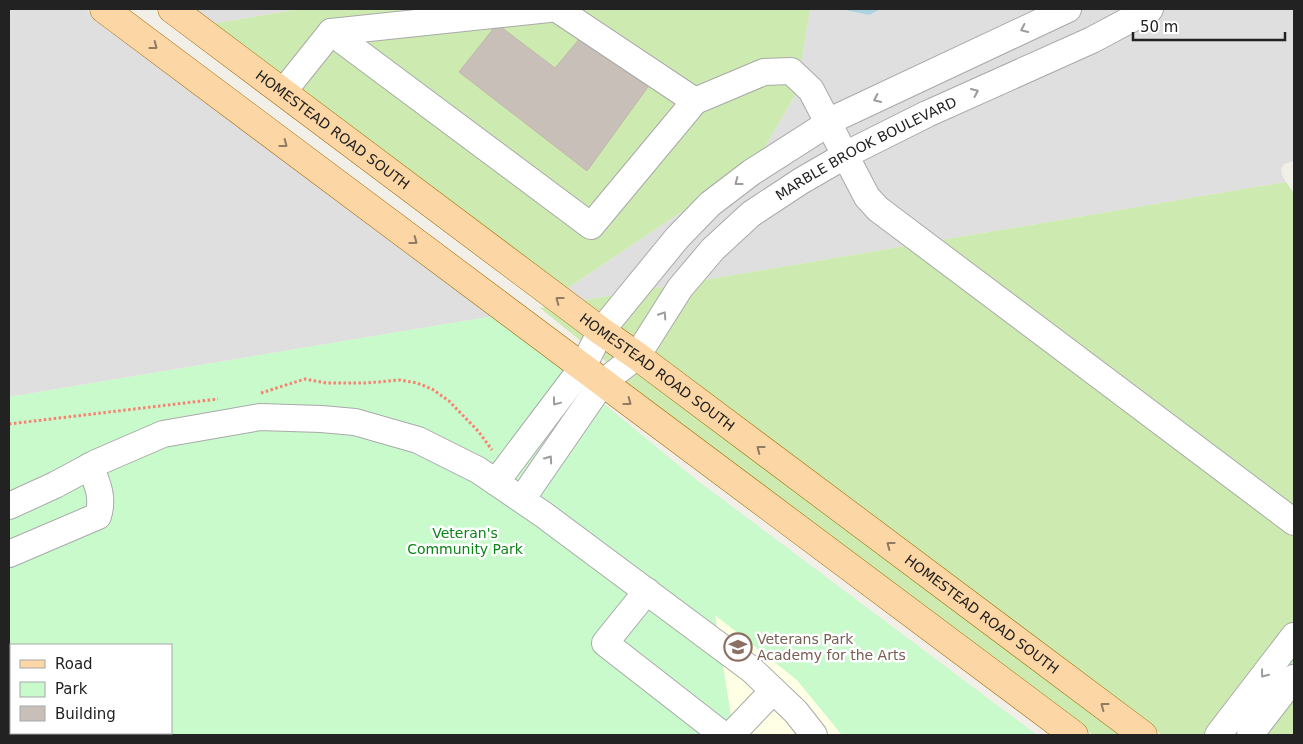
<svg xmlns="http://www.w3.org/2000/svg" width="1303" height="744" font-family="'DejaVu Sans',sans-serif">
  <rect width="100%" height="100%" fill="#f2efe9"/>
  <g fill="#e0dfdf">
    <polygon points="9,9 85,9 107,25 110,33 114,30 494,316 9,397"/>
    <polygon points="191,9 300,9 211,24"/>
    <polygon points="810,9 840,9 869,15 881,9 1294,9 1294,161 1284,164 1281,169 1282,175 1286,182 579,301 565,290 756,162 796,94"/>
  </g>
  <polygon fill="#ffffe5" points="715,614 797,680 842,735 734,735"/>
  <g fill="#cdebb0">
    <polygon points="300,9 810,9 796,94 756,162 565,290 211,24"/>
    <polygon points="1286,182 1294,193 1294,735 1162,735 643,346 579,301"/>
    <polygon points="549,306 1124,735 1093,735 605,370 608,363 540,308"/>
  </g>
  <path fill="#c8facc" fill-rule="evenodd" d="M494 316 594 390 592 394 694 478 1037 735H842L797 680 715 615 734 735H9V397ZM11 645H171V733H11Z"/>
  <polygon fill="#aad3df" points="840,9 881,9 869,15"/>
  <g fill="#c7bfb8" stroke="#c4b6ab">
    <polygon points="497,24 555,68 581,37 648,87 587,171 459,72"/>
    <polygon points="9,651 11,651 11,694 9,695"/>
  </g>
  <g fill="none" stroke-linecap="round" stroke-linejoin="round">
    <g stroke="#a9a9a9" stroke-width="28">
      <g id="minor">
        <polyline points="557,9 695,101"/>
        <polyline points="331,32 549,9"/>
        <polyline points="283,92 331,32 591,226 695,101 764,72 791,71 811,90 867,197 878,209 1294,522"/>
        <polyline points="496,482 582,368 601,331 677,238 710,204 752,172 838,117 1068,9"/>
        <path id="s1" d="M522 499 602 383 637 356 680 288 713 249 751 214 801 181 853 151 927 114 1092 40 1150 9"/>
        <polyline points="9,506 55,485 96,463 163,434 260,417 321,419 355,422 418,440 478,470 544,515 752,670 796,712 814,735"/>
        <path d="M9 554 98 516C104 497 97 483 90 466"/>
        <polyline points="647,591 605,643 723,735"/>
        <polyline points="731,735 773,691"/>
        <polyline points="1218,735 1294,636"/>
        <polyline points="1250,735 1294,678"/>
      </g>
    </g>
    <g stroke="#a06b00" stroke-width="29">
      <g id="major">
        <polyline points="104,9 1074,735"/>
        <path id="s2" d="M172 9 601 331 637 356 1143 735"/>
      </g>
    </g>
    <g stroke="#fa8072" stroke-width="3" stroke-dasharray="2.5 2.5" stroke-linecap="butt">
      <polyline points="261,393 305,379 326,383 366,383 400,380 417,383 432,389 449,401 478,431 492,450"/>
      <polyline points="9,424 218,399"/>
    </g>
    <use href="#minor" stroke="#fff" stroke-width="26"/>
    <use href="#major" stroke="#fcd6a4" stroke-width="28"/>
  </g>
  <defs><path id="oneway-chevron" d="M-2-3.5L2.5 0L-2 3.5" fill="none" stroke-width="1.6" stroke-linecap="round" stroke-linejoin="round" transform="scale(1.25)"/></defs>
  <g stroke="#9c9c9c">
    <use href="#oneway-chevron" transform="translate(1024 29) rotate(155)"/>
    <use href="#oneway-chevron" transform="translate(975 92) rotate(-24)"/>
    <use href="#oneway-chevron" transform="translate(877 99) rotate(155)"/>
    <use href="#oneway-chevron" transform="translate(738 182) rotate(143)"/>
    <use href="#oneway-chevron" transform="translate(663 315) rotate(-57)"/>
    <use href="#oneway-chevron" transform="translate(556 402) rotate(127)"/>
    <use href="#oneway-chevron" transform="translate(549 459) rotate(-55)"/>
    <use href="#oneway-chevron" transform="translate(1264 674) rotate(128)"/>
  </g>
  <g stroke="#8f7c63">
    <use href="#oneway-chevron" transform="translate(154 46) rotate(37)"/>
    <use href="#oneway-chevron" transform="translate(284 144) rotate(37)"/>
    <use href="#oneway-chevron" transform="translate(414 241) rotate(37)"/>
    <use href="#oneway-chevron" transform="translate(559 300) rotate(-143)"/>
    <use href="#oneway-chevron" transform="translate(628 402) rotate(37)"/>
    <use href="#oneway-chevron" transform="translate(760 449) rotate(-143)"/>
    <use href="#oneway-chevron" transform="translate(890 545) rotate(-143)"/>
    <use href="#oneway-chevron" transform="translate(1104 706) rotate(-143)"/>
  </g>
  <defs>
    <g id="school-ring" transform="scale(1.4375)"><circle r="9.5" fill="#fff" stroke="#8d6e63" stroke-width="1.5"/><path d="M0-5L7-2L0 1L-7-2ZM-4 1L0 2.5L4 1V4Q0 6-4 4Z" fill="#8d6e63"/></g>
  </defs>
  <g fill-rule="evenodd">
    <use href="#school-ring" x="738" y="647"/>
  </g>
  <g text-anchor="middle" stroke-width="5" stroke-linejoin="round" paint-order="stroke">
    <g font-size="14" fill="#222" stroke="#fff">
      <text dy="5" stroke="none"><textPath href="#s2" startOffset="201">HOMESTEAD ROAD SOUTH</textPath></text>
      <text dy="5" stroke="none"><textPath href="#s1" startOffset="501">MARBLE BROOK BOULEVARD</textPath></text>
      <text dy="5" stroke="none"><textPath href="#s2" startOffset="606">HOMESTEAD ROAD SOUTH</textPath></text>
      <text dy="5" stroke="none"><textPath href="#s2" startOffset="1011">HOMESTEAD ROAD SOUTH</textPath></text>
    </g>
    <g font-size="14" fill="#0c8416" stroke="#fff">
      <text x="465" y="538">Veteran's<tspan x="465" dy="16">Community Park</tspan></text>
    </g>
    <g font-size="14" fill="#785e54" stroke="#fff" text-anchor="start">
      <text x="757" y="644">Veterans Park<tspan x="757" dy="16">Academy for the Arts</tspan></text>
    </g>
  </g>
  <rect width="1303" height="744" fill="none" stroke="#222222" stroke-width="20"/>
  <rect x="10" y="644" width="162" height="90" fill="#ffffff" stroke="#a7a7a7"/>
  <rect x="20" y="660" width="25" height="8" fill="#fcd6a4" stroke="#a7a7a7"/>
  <text x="55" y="669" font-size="15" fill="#222222">Road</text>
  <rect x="20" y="682" width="25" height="15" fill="#c8facc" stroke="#a7a7a7"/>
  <text x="55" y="694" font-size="15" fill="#222222">Park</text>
  <rect x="20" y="706" width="25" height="15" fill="#c7bfb8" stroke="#a7a7a7"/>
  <text x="55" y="719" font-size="15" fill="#222222">Building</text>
  <path d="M1133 32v8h152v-8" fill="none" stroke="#222222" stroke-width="2.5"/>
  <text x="1140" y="32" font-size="15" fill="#222222" stroke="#ffffff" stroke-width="4" paint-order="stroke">50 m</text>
</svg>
